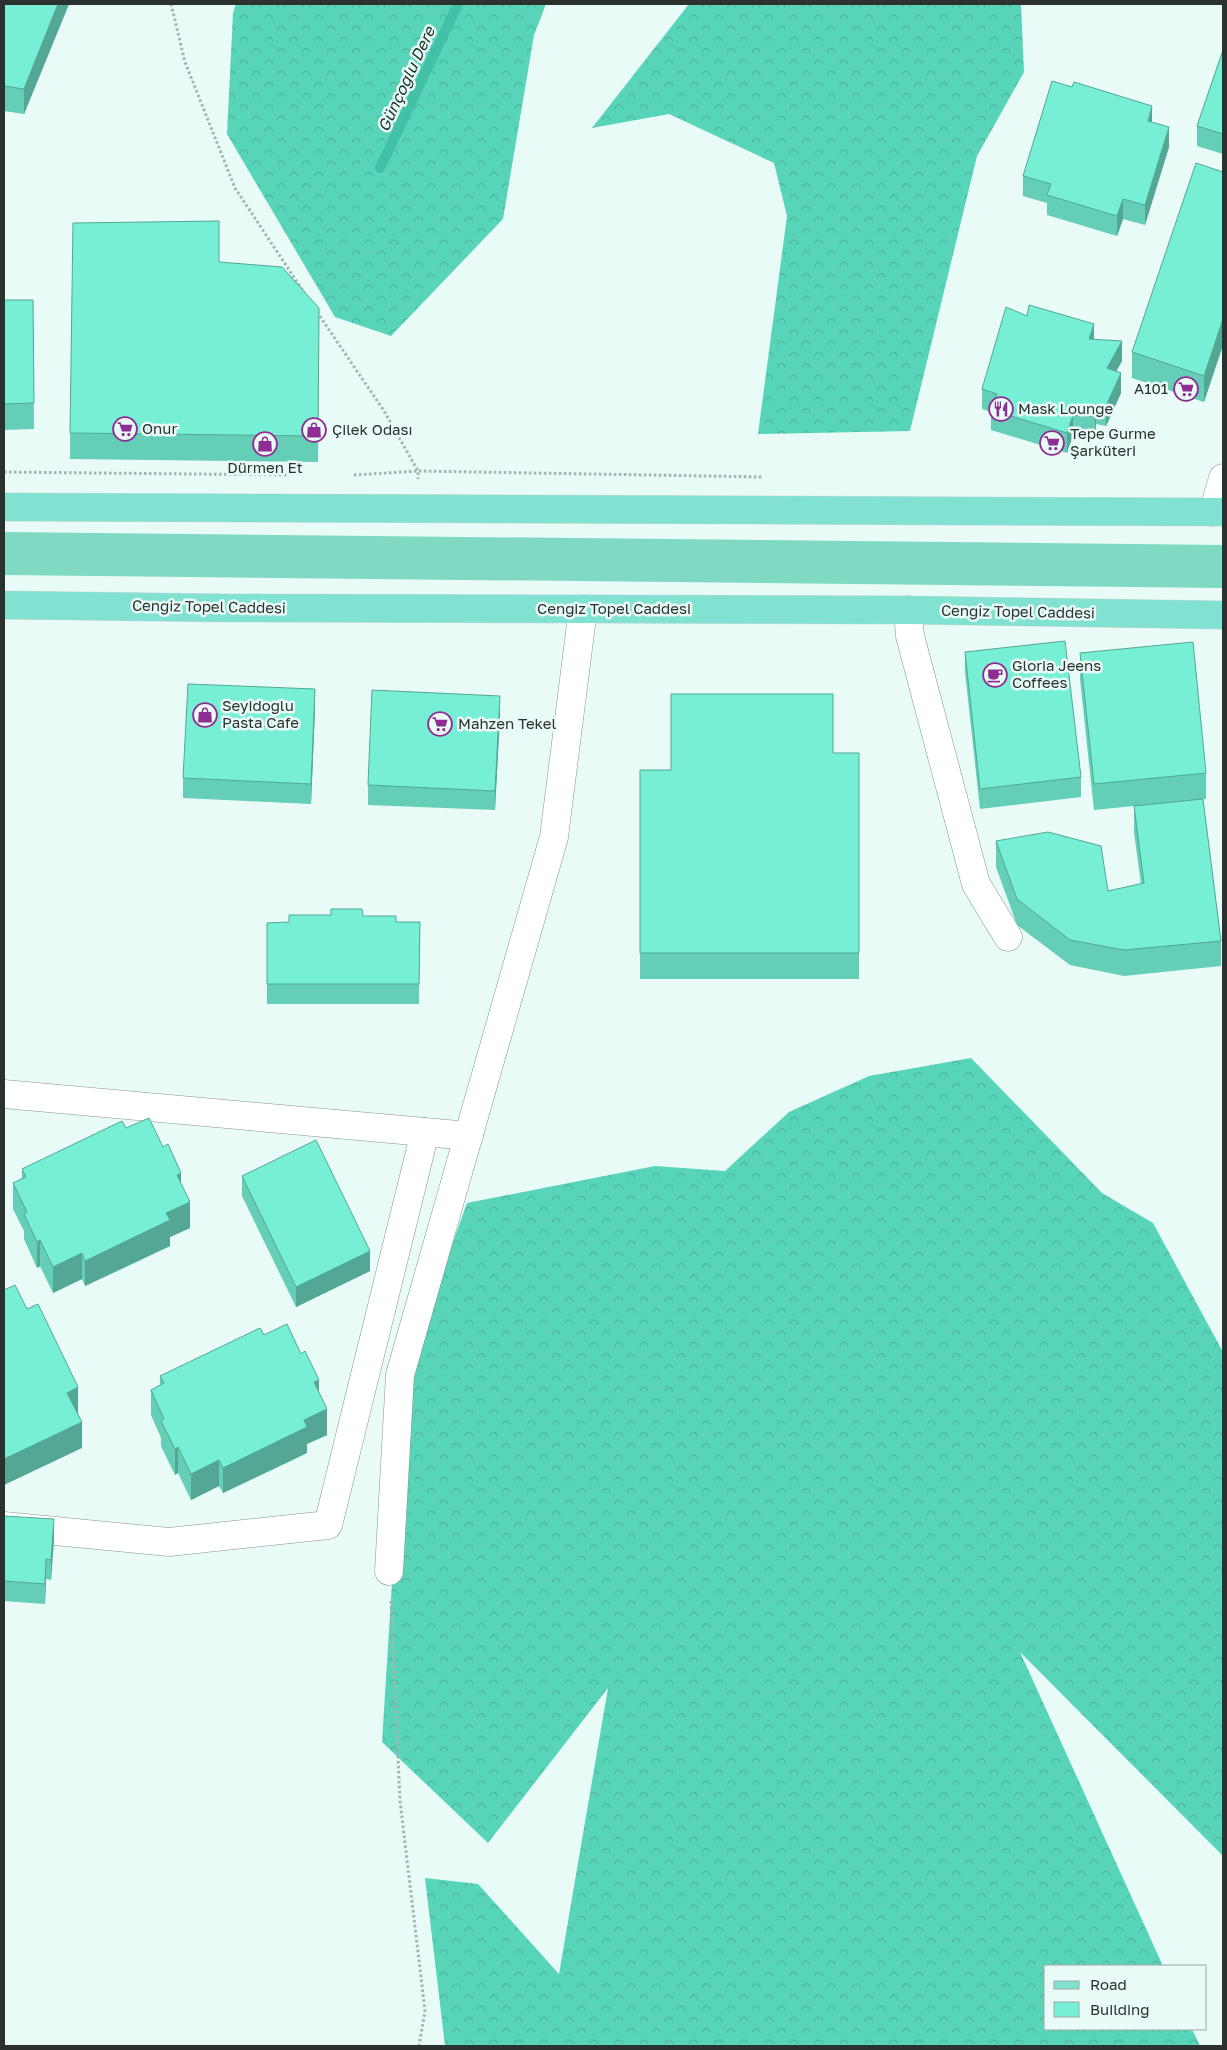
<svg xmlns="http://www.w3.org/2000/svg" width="1227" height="2050" font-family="'Golos Text',sans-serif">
  <defs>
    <pattern id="forest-crowns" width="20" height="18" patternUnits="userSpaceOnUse" patternTransform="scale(1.25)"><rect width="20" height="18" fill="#58d4b9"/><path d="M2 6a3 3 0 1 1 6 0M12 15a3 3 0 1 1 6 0" fill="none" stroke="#4db69f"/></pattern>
  </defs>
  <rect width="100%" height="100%" fill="#e9fbf6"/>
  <polygon fill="#7fd9c3" points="4,532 1223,545 1223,588 4,575"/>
  <g fill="url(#forest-crowns)">
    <polygon points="236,4 546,4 534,35 503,219 391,336 335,317 227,134 233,13"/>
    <polygon points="689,4 1021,4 1024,72 977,156 910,431 758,434 787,216 774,163 669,114 592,128"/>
    <polygon points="971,1058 1102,1193 1153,1223 1223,1352 1223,1856 1020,1652 1163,1966 1046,1966 1046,2029 1192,2029 1200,2046 445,2046 425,1878 478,1884 559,1974 608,1688 488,1843 382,1742 405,1376 467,1203 655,1166 725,1171 789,1112 869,1076"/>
  </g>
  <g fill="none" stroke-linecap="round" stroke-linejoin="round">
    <polyline stroke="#42c1a7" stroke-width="10" points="380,168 458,4"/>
    <g stroke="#849590" stroke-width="29">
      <g id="minor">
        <polyline points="908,610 910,636 976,884 1008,937"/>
        <polyline points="4,1094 469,1136"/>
        <polyline points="4,1526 169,1542 328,1525 425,1132"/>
        <polyline points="389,1571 400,1375 554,837 583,609"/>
      </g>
    </g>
    <g stroke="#849590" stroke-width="29">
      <polyline id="tertiary" points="1213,512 1223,478"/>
    </g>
    <g stroke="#d9dada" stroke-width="29">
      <g id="primary">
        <polyline points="4,507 1223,512"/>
        <polyline points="4,605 226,608 908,610 1223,615"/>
      </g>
    </g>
    <g stroke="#a6b4b0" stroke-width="3" stroke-dasharray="2.5 2.5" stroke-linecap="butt">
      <polyline points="171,4 185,62 235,188 305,294"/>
      <polyline points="317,312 384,411 418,471 418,479"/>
      <polyline points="4,472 288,475"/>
      <polyline points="354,475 418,471 763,477"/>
      <polyline points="391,1601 400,1801 425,2011 419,2046"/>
    </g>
    <use href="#minor" stroke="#fff" stroke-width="28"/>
    <use href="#tertiary" stroke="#fff" stroke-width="28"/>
    <use href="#primary" stroke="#81e2d1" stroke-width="28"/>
  </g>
  <g fill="#65ceb6">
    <polygon points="4,4 69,4 24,114 4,111"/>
    <polygon points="1223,50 1223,154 1197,146 1197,126"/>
    <polygon points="1152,122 1169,147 1145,225 1123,219 1117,236 1047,215 1047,203 1023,196 1023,176"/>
    <polygon points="1223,172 1223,345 1204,402 1132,378 1132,352"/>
    <polygon points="219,262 319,308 318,462 70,459 70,433"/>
    <polygon points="4,300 33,300 34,429 4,430"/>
    <polygon points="1027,316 1094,339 1122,361 1116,371 1121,393 1106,426 1096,424 1095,437 1073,435 1067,453 991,430 991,412 982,409 982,389"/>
    <polygon points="965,652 1081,777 1081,797 980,809 965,672"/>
    <polygon points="1080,653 1206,773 1206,799 1203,799 1221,941 1221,966 1124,976 1070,965 1017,925 996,867 996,841 1108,891 1141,884 1134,832 1134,806 1194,800 1094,810 1080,679"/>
    <polygon points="315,709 311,804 183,798 183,778"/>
    <polygon points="500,716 495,810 368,805 368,785"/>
    <polygon points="833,753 859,753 859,979 640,979 640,770 671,770"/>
    <polygon points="331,915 363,916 396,922 420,922 419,1004 267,1004 267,923 289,922"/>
    <polygon points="126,1128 181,1184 190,1228 170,1237 170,1246 85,1286 82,1279 53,1293 40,1266 37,1268 24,1239 24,1231 13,1209 13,1183 22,1178 22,1169"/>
    <polygon points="242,1176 370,1271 296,1307 242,1196"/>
    <polygon points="264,1335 319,1391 327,1435 307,1444 307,1453 223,1493 219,1486 191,1500 178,1473 175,1475 161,1446 161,1438 151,1415 151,1390 160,1385 160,1376"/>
    <polygon points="4,1516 54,1539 51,1580 46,1579 45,1604 4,1601"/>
  </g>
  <g fill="#53a794">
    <polygon points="58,4 69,4 24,114 24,89"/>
    <polygon points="1152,106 1152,126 1148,121"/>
    <polygon points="1169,127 1169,147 1145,225 1145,205"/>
    <polygon points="1123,199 1123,219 1117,236 1117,216"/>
    <polygon points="1223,319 1223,345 1204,402 1204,376"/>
    <polygon points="1094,324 1094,344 1089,339"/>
    <polygon points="1122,341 1122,361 1107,388 1107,368"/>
    <polygon points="1121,373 1121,393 1106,426 1106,406"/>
    <polygon points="1096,404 1096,424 1095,437 1095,417"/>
    <polygon points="1073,415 1073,435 1067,453 1067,433"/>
    <polygon points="315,689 315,709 311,804 311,784"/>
    <polygon points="500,696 500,716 495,810 495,791"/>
    <polygon points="181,1173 181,1198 177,1175"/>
    <polygon points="190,1202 190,1228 170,1237 170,1246 85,1286 85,1261 166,1213"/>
    <polygon points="40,1240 40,1266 37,1268 37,1242"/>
    <polygon points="370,1251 370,1271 296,1307 296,1287"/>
    <polygon points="82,1253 82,1279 53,1293 53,1267"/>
    <polygon points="319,1380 319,1405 314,1382"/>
    <polygon points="78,1387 78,1413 67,1418 67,1393"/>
    <polygon points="327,1409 327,1435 307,1444 307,1453 223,1493 223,1468 304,1420"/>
    <polygon points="82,1422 82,1448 4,1485 4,1459"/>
    <polygon points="178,1447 178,1473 175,1475 175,1449"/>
    <polygon points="219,1460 219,1486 191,1500 191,1474"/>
    <polygon points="54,1519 54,1539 51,1580 51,1560"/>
    <polygon points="46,1559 46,1579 45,1604 45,1584"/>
  </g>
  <g fill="#76efd4" stroke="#53a794">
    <polygon points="4,4 58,4 24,89 4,86"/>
    <polygon points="1223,50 1223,134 1197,126"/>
    <polygon points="1052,81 1072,87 1074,82 1152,106 1148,121 1169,127 1145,205 1123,199 1117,216 1047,195 1051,184 1023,176"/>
    <polygon points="1196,163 1223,172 1223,319 1204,376 1132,352"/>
    <polygon points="219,221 219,262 282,267 319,308 318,436 70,433 73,223"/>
    <polygon points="4,300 33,300 34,403 4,404"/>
    <polygon points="1029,305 1094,324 1089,339 1122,341 1107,368 1121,373 1106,406 1096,404 1095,417 1073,415 1067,433 991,410 997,394 982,389 1006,307 1027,316"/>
    <polygon points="1065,641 1081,777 980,789 965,652"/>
    <polygon points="1193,642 1206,773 1094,784 1080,653"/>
    <polygon points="188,684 315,689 311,784 183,778"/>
    <polygon points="372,690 500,696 495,791 368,785"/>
    <polygon points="671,694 833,694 833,753 859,753 859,953 640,953 640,770 671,770"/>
    <polygon points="1203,799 1221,941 1124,950 1070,940 1017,899 996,841 1048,832 1101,846 1108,891 1144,883 1134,806"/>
    <polygon points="331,909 362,909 363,916 396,916 396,922 420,922 419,984 267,984 267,923 289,922 289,915 331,915"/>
    <polygon points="149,1118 163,1147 168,1144 181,1173 177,1175 190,1202 166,1213 170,1220 85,1261 82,1253 53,1267 40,1240 37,1242 24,1214 27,1212 13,1183 26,1177 22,1169 122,1121 126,1128"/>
    <polygon points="316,1140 370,1251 296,1287 242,1176"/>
    <polygon points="15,1285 27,1309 38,1304 78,1387 67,1393 82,1422 4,1459 4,1290"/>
    <polygon points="287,1324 301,1354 305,1351 319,1380 314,1382 327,1409 304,1420 307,1427 223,1468 219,1460 191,1474 178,1447 175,1449 161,1421 164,1419 151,1390 164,1383 160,1376 260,1328 264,1335"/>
    <polygon points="4,1516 54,1519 51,1560 46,1559 45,1584 4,1581"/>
  </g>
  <defs>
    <g id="supermarket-ring" transform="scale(1.25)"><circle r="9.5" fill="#e9fbf6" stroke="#902d93" stroke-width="1.5"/><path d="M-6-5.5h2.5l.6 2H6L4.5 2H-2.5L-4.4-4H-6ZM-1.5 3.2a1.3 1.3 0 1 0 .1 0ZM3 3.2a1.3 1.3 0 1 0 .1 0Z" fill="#902d93"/></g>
    <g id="restaurant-ring" transform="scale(1.25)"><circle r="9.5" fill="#e9fbf6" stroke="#902d93" stroke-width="1.5"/><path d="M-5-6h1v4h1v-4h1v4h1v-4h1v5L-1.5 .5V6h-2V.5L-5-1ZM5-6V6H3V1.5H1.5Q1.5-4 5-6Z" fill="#902d93"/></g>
    <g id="shop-ring" transform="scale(1.25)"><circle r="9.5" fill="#e9fbf6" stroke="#902d93" stroke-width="1.5"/><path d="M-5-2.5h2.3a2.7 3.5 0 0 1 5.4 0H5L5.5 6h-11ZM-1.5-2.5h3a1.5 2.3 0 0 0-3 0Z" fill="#902d93"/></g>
    <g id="cafe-ring" transform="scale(1.25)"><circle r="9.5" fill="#e9fbf6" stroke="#902d93" stroke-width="1.5"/><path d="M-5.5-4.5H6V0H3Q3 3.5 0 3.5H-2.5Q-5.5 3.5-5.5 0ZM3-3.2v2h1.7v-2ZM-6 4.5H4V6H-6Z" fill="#902d93"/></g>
  </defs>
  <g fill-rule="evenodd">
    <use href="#supermarket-ring" x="1186" y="389"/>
    <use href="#restaurant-ring" x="1001" y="409"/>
    <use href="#supermarket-ring" x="125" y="429"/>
    <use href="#shop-ring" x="314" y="430"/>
    <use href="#supermarket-ring" x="1052" y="443"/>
    <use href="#shop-ring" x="265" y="444"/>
    <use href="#cafe-ring" x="995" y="675"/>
    <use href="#shop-ring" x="205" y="715"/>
    <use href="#supermarket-ring" x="440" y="724"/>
  </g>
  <g text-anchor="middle" stroke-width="5" stroke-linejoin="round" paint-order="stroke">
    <g font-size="15" fill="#2a312f" stroke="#e9fbf6" text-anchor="start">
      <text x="1168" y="394" text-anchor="end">A101</text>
      <text x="1018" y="414">Mask Lounge</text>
      <text x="142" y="434">Onur</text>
      <text x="332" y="435">Çilek Odası</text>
      <text x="1070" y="439">Tepe Gurme<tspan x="1070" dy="17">Şarküteri</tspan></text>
      <text x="265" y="473" text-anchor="middle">Dürmen Et</text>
      <text x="1012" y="671">Gloria Jeens<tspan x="1012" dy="17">Coffees</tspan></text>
      <text x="222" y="711">Seyidoğlu<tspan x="222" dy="17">Pasta Cafe</tspan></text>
      <text x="458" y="729">Mahzen Tekel</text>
    </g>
    <g font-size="15" fill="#2a312f" stroke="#e9fbf6">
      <text transform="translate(209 607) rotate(1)" y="5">Cengiz Topel Caddesi</text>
      <text x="614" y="614">Cengiz Topel Caddesi</text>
      <text transform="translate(1018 612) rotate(1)" y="5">Cengiz Topel Caddesi</text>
    </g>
    <g font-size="16" font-style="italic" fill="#1c312c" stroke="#e9fbf6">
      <text transform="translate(406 79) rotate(-65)" y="6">Günçoğlu Dere</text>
    </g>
  </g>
  <rect width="1227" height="2050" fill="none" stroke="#2a312f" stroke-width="10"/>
  <rect x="1044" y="1965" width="162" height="65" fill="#e9fbf6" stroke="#9daaa6"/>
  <rect x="1054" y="1981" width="25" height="8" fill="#81e2d1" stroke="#9daaa6"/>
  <text x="1090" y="1990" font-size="15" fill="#2a312f">Road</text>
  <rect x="1054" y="2002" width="25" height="15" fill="#76efd4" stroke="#9daaa6"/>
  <text x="1090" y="2015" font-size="15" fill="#2a312f">Building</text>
</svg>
